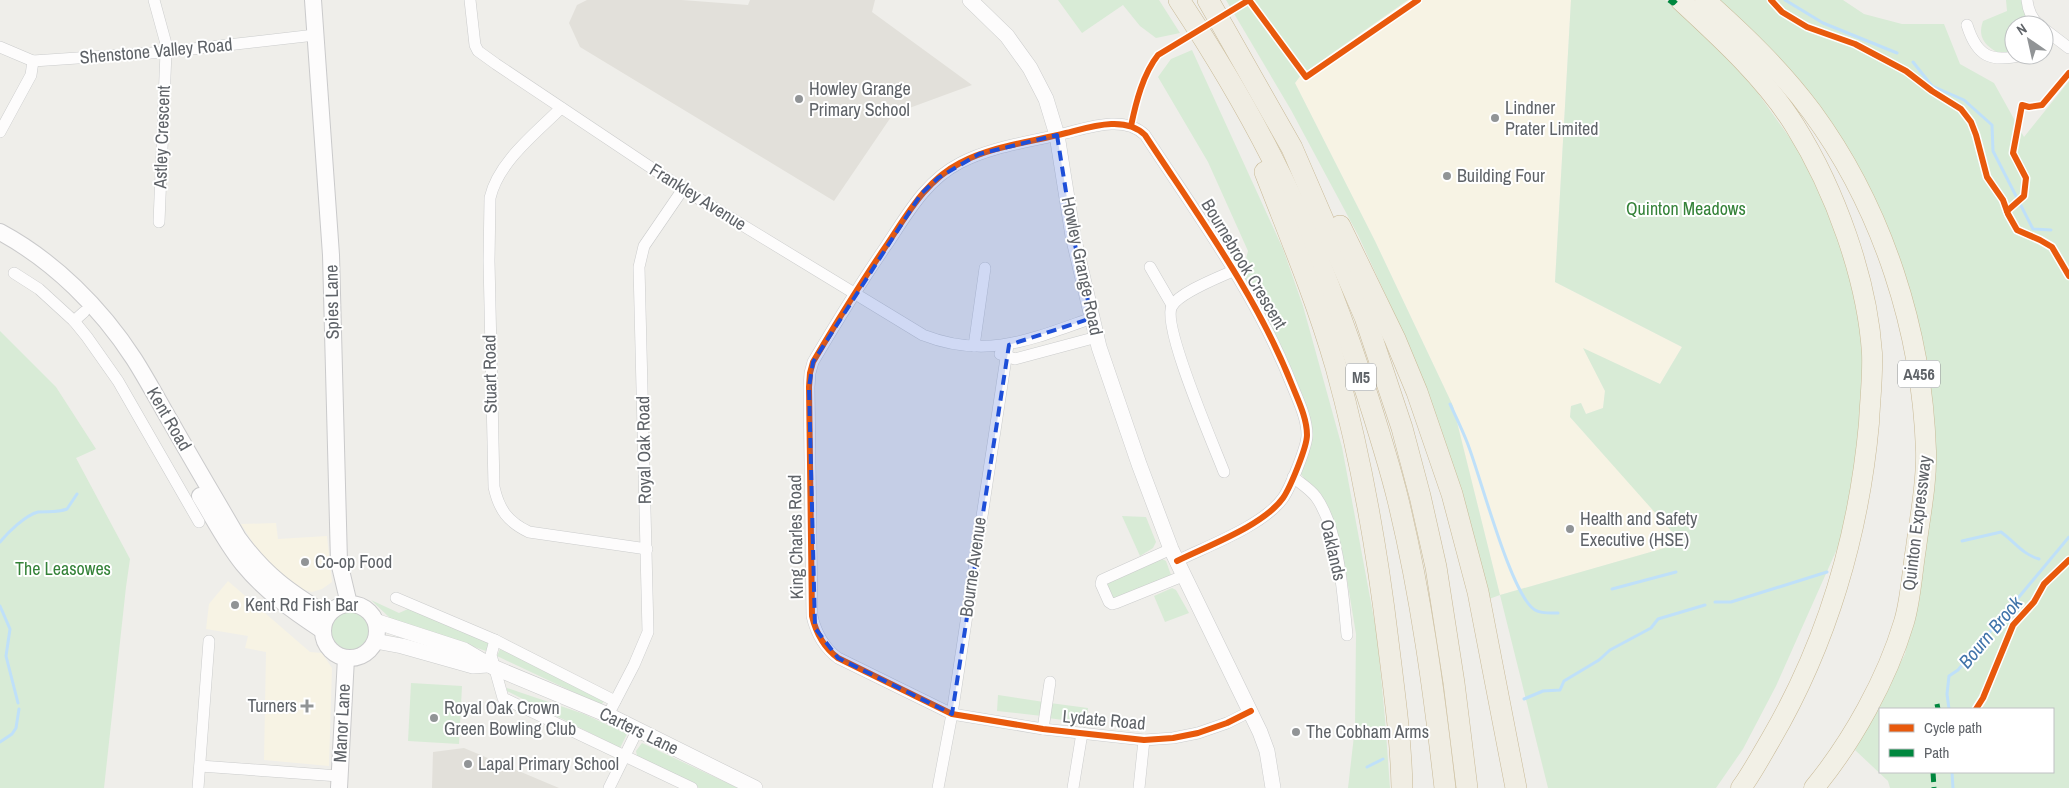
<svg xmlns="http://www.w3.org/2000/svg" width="2069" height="788" font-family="'Archivo Narrow',sans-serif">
  <rect width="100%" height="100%" fill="#efeeea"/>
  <g fill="#f7f3e4">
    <polygon points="1408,0 1571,0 1555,282 1682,347 1660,384 1584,349 1605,391 1603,408 1586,414 1581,403 1571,406 1570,417 1683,543 1500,595 1453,406 1375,241 1295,83 1301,75"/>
    <polygon points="276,523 278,539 327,536 332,582 322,589 312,592 302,589 279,574 260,554 241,524"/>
    <polygon points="228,581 310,652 322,653 332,668 329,766 264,760 266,652 245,648 248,636 206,629 209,604"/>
  </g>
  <g fill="#e2e0da">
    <polygon points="587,0 682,0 748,5 750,0 875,0 872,12 972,85 893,114 834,201 580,47 569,23 577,5"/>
    <polygon points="464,748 559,788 432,788 433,752"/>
  </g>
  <g fill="#d8ebd6" fill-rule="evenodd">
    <polygon points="1058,0 1159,0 1180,33 1156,38 1140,26 1123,5 1082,33"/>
    <polygon points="1226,0 1408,0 1301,75 1295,83 1375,241 1453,406 1500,595 1682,543 1570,417 1571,406 1581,403 1586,414 1603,408 1605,391 1583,348 1660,384 1682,347 1555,282 1571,0 1665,0 1693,21 1755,89 1814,172 1849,256 1864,329 1860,436 1845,531 1776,686 1743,749 1716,788 1548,788 1500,595 1489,599 1405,337 1358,235 1291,110"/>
    <path d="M1706 0H1843L1864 14 1902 24H1944L1960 64 1994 83 2024 137 2069 81V788H1890L1888 781 1855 750 1905 654 1927 541 1930 398 1855 163ZM1880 709H2053V772H1880Z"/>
    <path d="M2006 0H2021L2031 25H2014V52L2005 56C1989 49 1976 40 1983 21L2007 11Z"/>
    <polygon points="1192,50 1283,249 1303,306 1342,447 1377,635 1385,719 1390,788 1348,788 1355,727 1356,634 1345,567 1335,532 1324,502 1299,472 1311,435 1285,355 1242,274 1248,251 1208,162 1158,77 1171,59"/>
    <polygon points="0,331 56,387 96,449 76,458 130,559 126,587 104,788 0,788"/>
    <polygon points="1122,516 1146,517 1156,542 1153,548 1140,556"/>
    <polygon points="1160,558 1166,561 1171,575 1115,599 1111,597 1106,586 1108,582"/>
    <polygon points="1172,588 1176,590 1189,613 1165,622 1154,596"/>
    <polygon points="371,600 399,613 408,609 491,642 486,651 390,618"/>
    <circle cx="350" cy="630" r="21"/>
    <polygon points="500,649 606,699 601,705 497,656"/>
    <polygon points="411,683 462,686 459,744 408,741"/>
    <polygon points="507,688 584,714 627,734 620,748 507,691"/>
    <polygon points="998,695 1044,702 1042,716 997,711"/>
    <polygon points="1050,703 1088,708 1086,723 1048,718"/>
    <polygon points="642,743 738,788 699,788 637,756 636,751"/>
  </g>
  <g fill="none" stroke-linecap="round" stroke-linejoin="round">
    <g stroke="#bfe0f9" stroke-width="3">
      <polyline points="1785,0 1823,23 1897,53"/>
      <polyline points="1913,62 1932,86 1964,100 1992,125 1993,151 2033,229 2051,230"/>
      <path d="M1450 404C1456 417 1462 429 1467 442 1480 474 1511 596 1535 610 1542 614 1551 613 1558 613"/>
      <path d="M1962 541 2001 532C2015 542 2022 554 2039 559"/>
      <path d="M0 542C8 532 26 515 38 512 48 511 57 513 67 509L77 494"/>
      <polyline points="1612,589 1676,572"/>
      <polyline points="1715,602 1731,602 1827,572"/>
      <polyline points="0,606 10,629 6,656 18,703"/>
      <polyline points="1524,699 1543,691 1560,690 1564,681 1599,660 1610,650 1651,628 1658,619 1705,605"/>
      <polyline points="1949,709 1947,694 1949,676 1958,670 2069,537"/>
      <polyline points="0,742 12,734 16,728 19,709"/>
      <polyline points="1367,767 1383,759"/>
      <polyline points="1952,772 1953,788"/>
    </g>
    <g stroke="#cbcccc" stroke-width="12">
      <g id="minor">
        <polyline points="154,0 168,51"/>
        <path d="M470 0 475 45 478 51 496 64 683 189 923 335C987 360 1032 339 1092 318"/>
        <path d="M2027 0C2028 10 2031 18 2039 25"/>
        <path d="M1967 25C1977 57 1991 63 2023 55"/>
        <polyline points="2044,29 2069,48"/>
        <polyline points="0,47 33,61 166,52 315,35"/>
        <path d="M561 108C536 133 498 162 490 198L489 261 494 487C499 510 508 522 529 532L647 549"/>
        <polyline points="0,132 31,75 33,61"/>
        <polyline points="159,222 166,52"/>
        <polyline points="1150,267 1172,305"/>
        <polyline points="14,273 39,289 74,321 87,337 118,381 199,522"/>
        <polyline points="74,321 84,312"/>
        <polyline points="974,346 985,268"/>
        <polyline points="1000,354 1015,359 1097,337"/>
        <path d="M1224 472C1214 446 1161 324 1172 306 1180 292 1220 277 1235 270"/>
        <path d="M1293 477C1300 483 1310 489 1316 497 1339 529 1343 596 1347 635"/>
        <polyline points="1171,549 1102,580 1101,584 1109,602 1112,604 1116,603 1183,576"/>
        <path d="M1177 561C1207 546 1263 526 1283 498 1290 488 1307 447 1307 435 1307 418 1298 400 1292 385 1256 294 1198 216 1145 135 1125 115 1090 127 1066 133 1031 142 992 146 960 163 925 181 907 215 886 246 860 284 836 323 813 362L810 373 809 387 812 616C816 633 823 647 838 658L952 714 1043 729 1144 740 1173 738 1198 733 1227 723 1251 711"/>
        <polyline points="396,598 495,640 615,701"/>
        <polyline points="495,640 491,655 503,698 692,788"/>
        <polyline points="608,715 634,665 648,632 639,267 644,246 683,189"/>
        <polyline points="1043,729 1050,682"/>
        <polyline points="200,766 339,776"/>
        <polyline points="198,788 209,641"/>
        <polyline points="609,788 638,729"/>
        <polyline points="938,788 952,714 1008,345"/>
        <polyline points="1073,788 1082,733"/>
        <polyline points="1139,788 1144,740"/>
      </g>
    </g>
    <g stroke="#cbcccc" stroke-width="16">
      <g id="tertiary">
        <polyline points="970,0 1007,36 1030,68 1046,99 1057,135 1073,236 1099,347 1139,464 1171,549 1260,732 1267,751 1273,788"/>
        <polyline points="375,621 464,650 493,667 608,715 755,788"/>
        <polyline points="375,641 402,646 473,666 487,665"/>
      </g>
    </g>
    <g stroke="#cacacb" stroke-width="18">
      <g id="secondary">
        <polyline points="313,0 331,255 339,562 349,604"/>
        <path d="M0 232C54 261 101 308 134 359 148 381 160 404 173 426 194 463 216 500 238 538 265 575 289 592 327 615"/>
        <path d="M200 496C214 519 226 543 243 564 265 591 293 611 322 630"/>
        <circle cx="350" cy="631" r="27"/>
        <polyline points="339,788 346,658"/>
      </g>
    </g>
    <g stroke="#c8b996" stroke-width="21">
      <g id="trunk">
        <path d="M1680 0C1721 38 1766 79 1795 126 1835 190 1867 278 1872 353 1873 376 1870 400 1869 423 1859 534 1827 643 1771 739 1761 756 1752 773 1741 788"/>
        <path d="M1705 0C1743 34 1781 70 1812 112 1883 209 1922 331 1926 451 1927 483 1920 516 1916 548 1912 572 1911 599 1904 622 1887 679 1852 742 1814 788"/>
      </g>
    </g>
    <g stroke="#c8b996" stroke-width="22">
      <g id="motorway">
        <path d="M1179 0C1212 50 1244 103 1271 156 1308 228 1337 303 1362 379 1375 419 1388 459 1398 500 1421 595 1434 692 1445 788"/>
        <polyline points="1208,0 1292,148 1365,317 1402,428 1420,496 1436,567 1454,683 1467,788"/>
        <path d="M1265 172C1290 236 1317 301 1336 367 1361 457 1377 549 1388 641 1394 690 1401 739 1402 788"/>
        <polyline points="1340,226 1395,339 1417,392 1452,494 1478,592 1516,788"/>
      </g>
    </g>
    <use href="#minor" stroke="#fdfcfc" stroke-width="11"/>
    <use href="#tertiary" stroke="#fdfcfc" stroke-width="15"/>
    <use href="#secondary" stroke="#fdfcfc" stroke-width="16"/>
    <use href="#trunk" stroke="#f2f0e6" stroke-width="20"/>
    <use href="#motorway" stroke="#f0ede3" stroke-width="21"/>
    <g stroke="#00873e" stroke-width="5" stroke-dasharray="10 5" stroke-linecap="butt">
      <polyline points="1669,0 1673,3 1676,0"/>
      <polyline points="1937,704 1938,709"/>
      <polyline points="1933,772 1934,788"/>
    </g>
    <g stroke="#fff" stroke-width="9">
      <g id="cycleway">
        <polyline points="1771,0 1782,12 1807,27 1855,44 1906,71 1932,91 1961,109 1971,122 1976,135 1987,177 2003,200 2008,214 2017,230 2040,240 2052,247 2069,276"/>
        <path d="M1131 126C1136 102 1143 74 1158 55L1249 0 1306 77 1418 0"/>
        <polyline points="2007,211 2024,196 2026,178 2013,153 2022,105 2029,107 2042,105 2069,73"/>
        <path d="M1177 561C1207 546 1263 526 1283 498 1290 488 1307 447 1307 435 1307 418 1298 400 1292 385 1256 294 1198 216 1145 135 1125 115 1090 127 1066 133 1031 142 992 146 960 163 925 181 907 215 886 246 860 284 836 323 813 362L810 373 809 387 812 616C816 633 823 647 838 658L952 714 1043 729 1144 740 1173 738 1198 733 1227 723 1251 711"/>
        <polyline points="1976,709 1983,698 2013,625 2034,602 2044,584 2069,560"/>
      </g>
    </g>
    <use href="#cycleway" stroke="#e8590c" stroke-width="6"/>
  </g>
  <path fill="#1d4ed8" fill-opacity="0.2" stroke="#1d4ed8" stroke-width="4" stroke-dasharray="10 6" stroke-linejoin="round" d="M1057 135 1073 236 1092 318 1009 345 952 714 838 658 815 628 809 387 813 362 921 194 938 178 979 154Z"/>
  <g fill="#919496" stroke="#fff" stroke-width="2">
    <circle cx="799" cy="99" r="5"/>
    <circle cx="1495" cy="118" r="5"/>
    <circle cx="1447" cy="176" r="5"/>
    <circle cx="1570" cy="529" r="5"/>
    <circle cx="305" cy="562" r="5"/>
    <circle cx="235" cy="605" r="5"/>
    <path d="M304.5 698.5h5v5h5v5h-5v5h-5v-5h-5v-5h5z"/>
    <circle cx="434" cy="718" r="5"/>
    <circle cx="1296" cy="732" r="5"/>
    <circle cx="468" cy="764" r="5"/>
  </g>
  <g text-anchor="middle" stroke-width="4" stroke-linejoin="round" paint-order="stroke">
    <g fill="#fff" stroke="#8f9295" stroke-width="1">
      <rect x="1898" y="360.5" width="42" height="27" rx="4"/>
      <rect x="1346" y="363.5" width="30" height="27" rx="4"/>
    </g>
    <g font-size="16" font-weight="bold" fill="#5f6368">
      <text x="1919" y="380">A456</text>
      <text x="1361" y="383">M5</text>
    </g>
    <g font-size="18" fill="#5f6368" stroke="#fff">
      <text transform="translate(156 51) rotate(-5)" y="6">Shenstone Valley Road</text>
      <text transform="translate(162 137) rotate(-88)" y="6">Astley Crescent</text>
      <text transform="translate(698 197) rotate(32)" y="6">Frankley Avenue</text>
      <text transform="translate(1244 264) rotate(59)" y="6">Bournebrook Crescent</text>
      <text transform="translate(1082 266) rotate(78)" y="6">Howley Grange Road</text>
      <text transform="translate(332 302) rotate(-91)" y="6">Spies Lane</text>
      <text transform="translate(490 374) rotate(-91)" y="6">Stuart Road</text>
      <text transform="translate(169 419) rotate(60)" y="6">Kent Road</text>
      <text transform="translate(644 450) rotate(-91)" y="6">Royal Oak Road</text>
      <text transform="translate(1917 523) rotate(-83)" y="6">Quinton Expressway</text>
      <text transform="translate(796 537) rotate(-91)" y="6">King Charles Road</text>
      <text transform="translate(1333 550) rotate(77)" y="6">Oaklands</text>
      <text transform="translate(973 567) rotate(-82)" y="6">Bourne Avenue</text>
      <text transform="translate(1104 720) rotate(5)" y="6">Lydate Road</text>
      <text transform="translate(342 723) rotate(-87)" y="6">Manor Lane</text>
      <text transform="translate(639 731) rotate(26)" y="6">Carters Lane</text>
    </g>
    <g font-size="18" fill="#5f6368" stroke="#fff" text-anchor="start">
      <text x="809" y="95">Howley Grange<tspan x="809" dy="21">Primary School</tspan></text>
      <text x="1505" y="114">Lindner<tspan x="1505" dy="21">Prater Limited</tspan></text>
      <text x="1457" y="182">Building Four</text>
      <text x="1580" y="525">Health and Safety<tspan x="1580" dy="21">Executive (HSE)</tspan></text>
      <text x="315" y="568">Co-op Food</text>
      <text x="245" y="611">Kent Rd Fish Bar</text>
      <text x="297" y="712" text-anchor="end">Turners</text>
      <text x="444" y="714">Royal Oak Crown<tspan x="444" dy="21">Green Bowling Club</tspan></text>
      <text x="1306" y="738">The Cobham Arms</text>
      <text x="478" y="770">Lapal Primary School</text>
    </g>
    <g font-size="18" fill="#348238" stroke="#fff">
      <text x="1686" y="215">Quinton Meadows</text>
      <text x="63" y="575">The Leasowes</text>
    </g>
    <g font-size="19" font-style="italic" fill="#4174aa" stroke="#fff">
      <text transform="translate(1990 632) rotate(-50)" y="7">Bourn Brook</text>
    </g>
  </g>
  <rect x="1879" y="708" width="175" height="65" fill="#ffffff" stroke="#bfc1c3"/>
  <rect x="1889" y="724" width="25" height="8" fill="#e8590c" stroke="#bfc1c3"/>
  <text x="1924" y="733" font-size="15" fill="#5f6368">Cycle path</text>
  <rect x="1889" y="749" width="25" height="8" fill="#00873e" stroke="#bfc1c3"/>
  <text x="1924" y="758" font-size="15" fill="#5f6368">Path</text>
  <g transform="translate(2029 40) rotate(326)"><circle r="24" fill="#ffffff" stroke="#bfc1c3"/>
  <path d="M0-4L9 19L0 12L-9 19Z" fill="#919496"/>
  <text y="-8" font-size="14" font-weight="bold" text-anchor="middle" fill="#5f6368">N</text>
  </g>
</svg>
